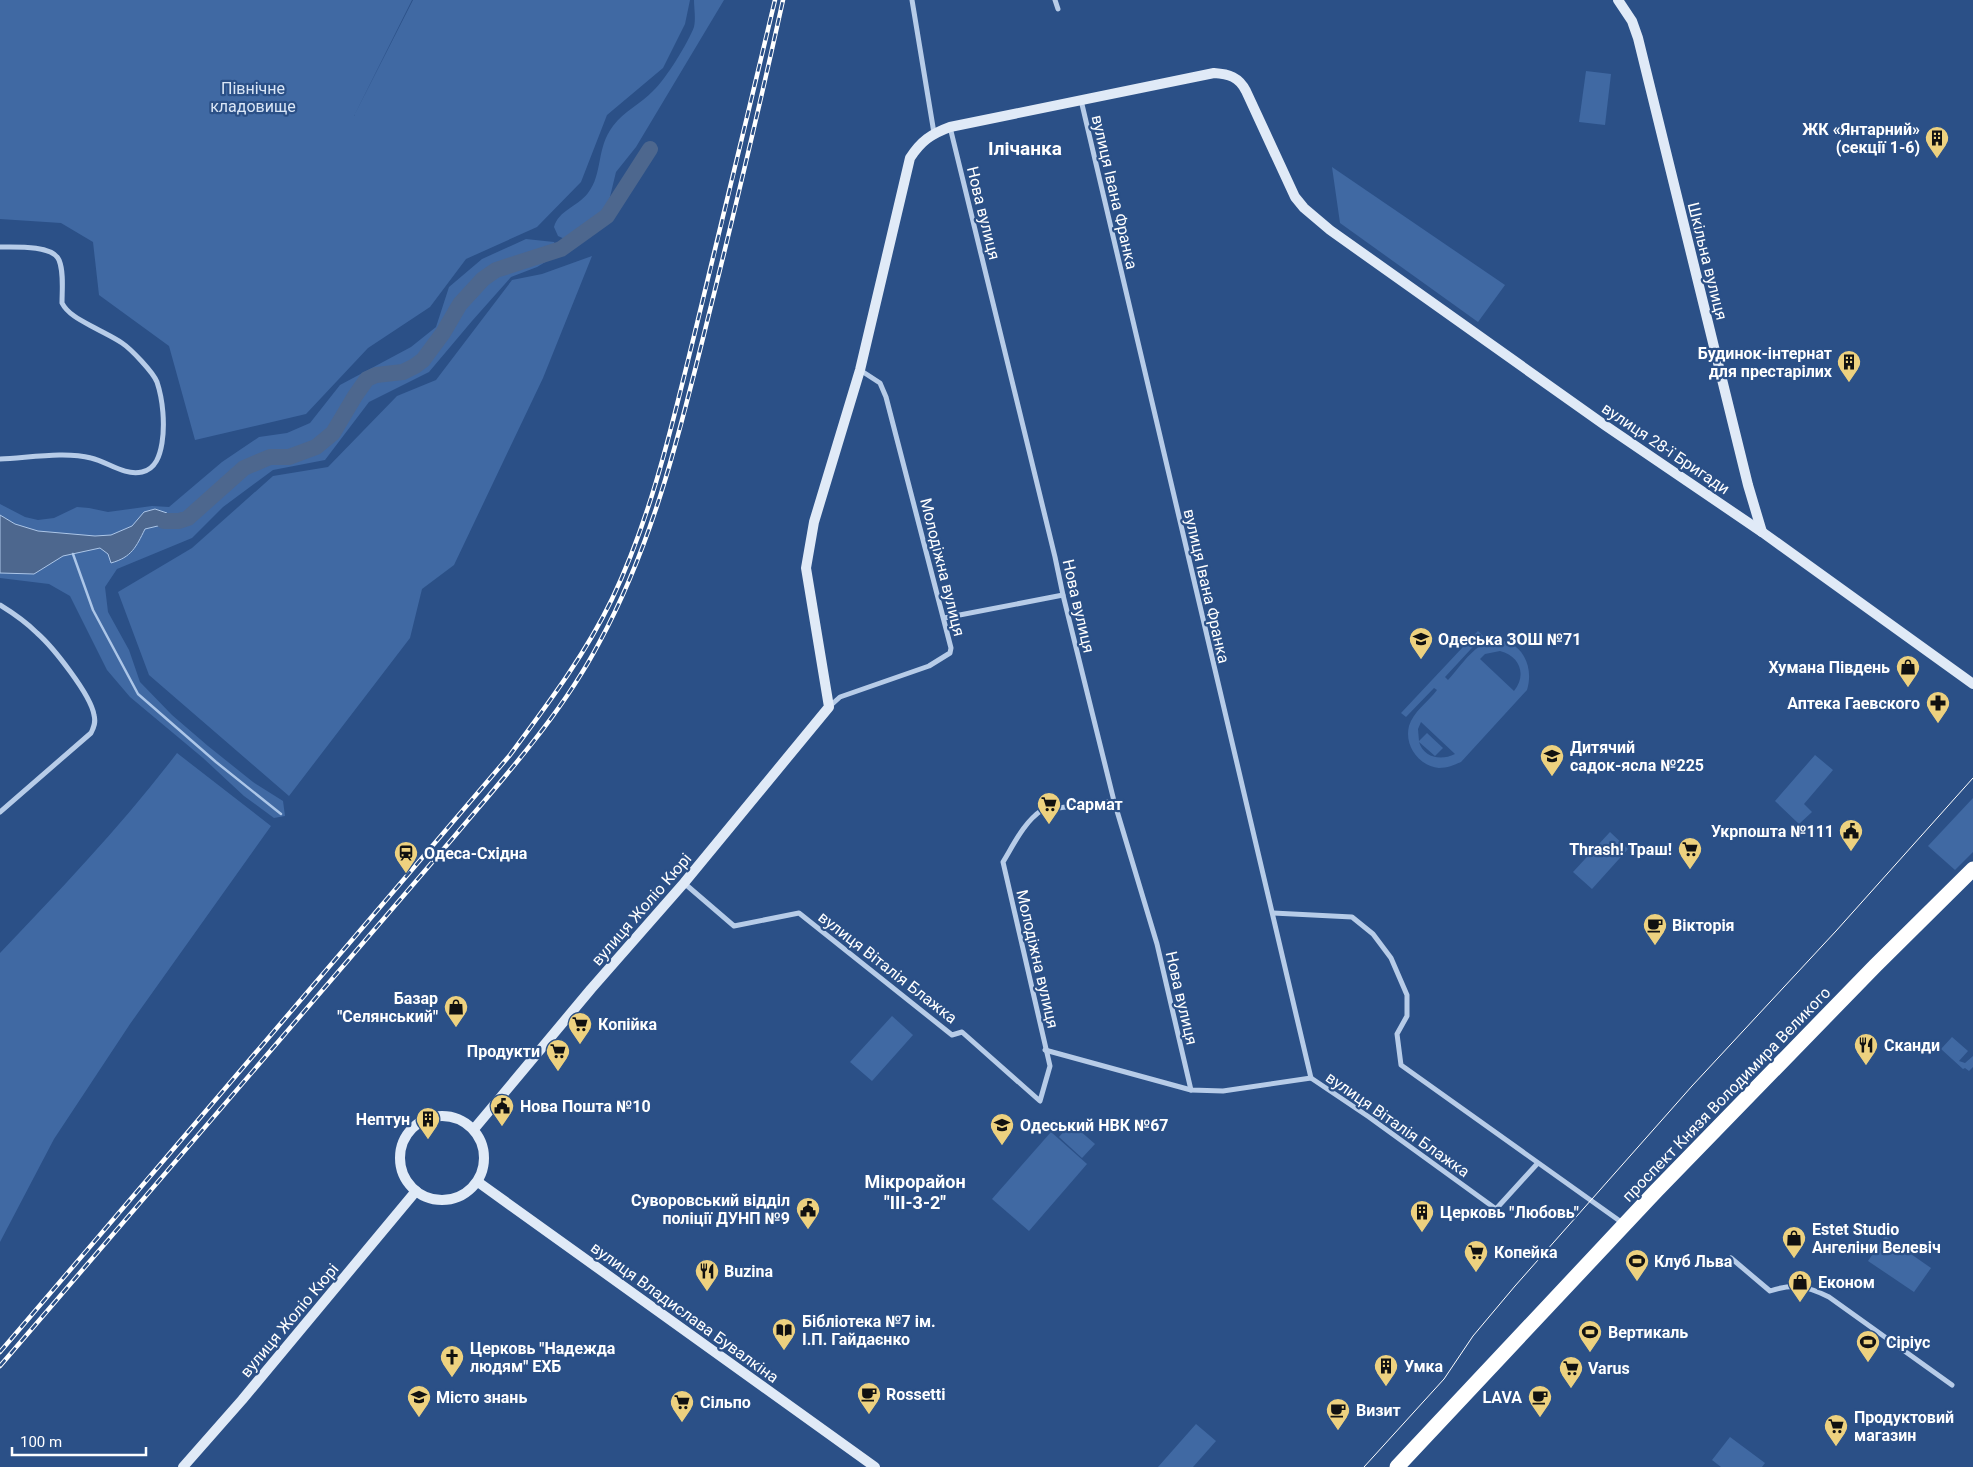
<svg xmlns="http://www.w3.org/2000/svg" width="1973" height="1467" font-family="Roboto,sans-serif">
  <rect width="100%" height="100%" fill="#2b5087"/>
  <g fill="#4069a3" fill-rule="evenodd">
    <polygon points="0,0 412,0 354,116 413,0 690,0 685,24 663,68 607,115 581,182 537,227 466,259 430,307 368,348 306,414 195,440 169,346 99,295 93,242 61,223 0,219"/>
    <path d="M694 0H724L636 147 616 172 608 205 576 235 567 240 558 236 554 227C559 210 576 208 588 193 603 174 596 148 613 126 624 111 641 104 653 91 666 79 688 43 694 27 696 19 694 8 694 0Z"/>
    <polygon points="1586,71 1611,74 1605,125 1579,122"/>
    <polygon points="1332,167 1505,285 1478,322 1340,223"/>
    <polygon points="526,239 554,242 559,254 537,267 511,277 472,321 429,372 369,402 325,460 273,470 223,507 192,538 117,569 105,587 108,612 129,650 140,682 172,715 208,746 253,782 283,801 285,816 274,818 244,796 203,758 130,697 107,670 70,596 49,584 0,578 0,504 25,517 38,520 54,518 77,507 89,508 108,512 152,506 169,507 222,462 259,437 287,433 310,423 340,385 411,347 436,327 449,287 482,259"/>
    <polygon points="592,256 543,378 454,565 422,589 410,638 289,796 149,675 118,592 192,548 273,476 328,467 397,396 436,380 512,280 542,274"/>
    <path d="M1478 631 1483 636 1445 677 1448 680C1458 669 1468 654 1480 646 1510 628 1537 658 1527 690L1461 762C1454 765 1447 768 1439 768 1419 766 1404 746 1409 726 1413 712 1428 702 1437 690L1434 688 1406 717 1401 713ZM1500 651C1520 656 1527 675 1514 691L1480 659 1485 654ZM1421 722 1455 754C1441 761 1424 758 1419 742L1435 756 1443 748 1427 733 1419 741 1418 729Z"/>
    <path d="M177 753 271 826 130 1024 54 1139 0 1242V953C61 889 123 824 177 753Z"/>
    <polygon points="1815,755 1833,770 1804,804 1812,812 1799,824 1775,801"/>
    <polygon points="1973,798 1973,852 1955,870 1928,846"/>
    <polygon points="1610,832 1628,849 1592,889 1573,872"/>
    <polygon points="892,1016 913,1035 872,1081 850,1062"/>
    <polygon points="1952,1037 1968,1051 1959,1061 1965,1063 1973,1056 1973,1067 1969,1071 1965,1068 1963,1069 1941,1049"/>
    <polygon points="1071,1123 1095,1144 1082,1158 1059,1137"/>
    <polygon points="1051,1132 1087,1164 1029,1231 992,1199"/>
    <polygon points="1885,1236 1931,1268 1914,1292 1868,1261"/>
    <polygon points="1196,1424 1216,1441 1193,1467 1158,1467"/>
    <polygon points="1730,1437 1765,1463 1762,1467 1721,1467 1712,1460"/>
  </g>
  <path fill="#4d678e" stroke="#acc6e8" d="M155 509 167 513 162 525 145 529C136 547 132 557 111 563L108 554 100 548 63 556 34 574 0 573V515L15 524 38 531 95 536 111 535 132 526 144 512Z"/>
  <g fill="none" stroke-linecap="round" stroke-linejoin="round">
    <polyline stroke="#acc6e8" stroke-width="2.5" points="73,554 93,610 138,694 216,762 281,814"/>
    <polyline stroke="#4d678e" stroke-width="16" points="164,521 179,521 188,518 244,468 270,457 289,457 316,447 333,433 355,396 367,379 376,375 403,372 415,366 423,360 443,333 460,304 483,279 496,270 561,249 607,216 650,149"/>
    <g stroke="#b7cce8" stroke-width="5">
      <polyline points="912,0 934,133"/>
      <polyline points="1055,0 1058,9"/>
      <polyline points="1081,100 1311,1078"/>
      <polyline points="950,127 1055,557 1063,595 1114,801 1157,944 1191,1090"/>
      <path d="M0 247C14 247 53 245 59 260 64 272 62 290 62 303 68 315 84 322 95 328 104 333 113 337 122 343 131 349 153 372 157 382 163 400 165 424 162 443 160 455 156 469 142 472 124 476 108 462 91 458 65 451 27 458 0 459"/>
      <path d="M0 605C13 613 26 622 37 633 53 647 91 695 94 715 96 722 94 727 91 733L0 812"/>
      <polyline points="944,618 1063,595"/>
      <polyline points="830,706 840,697 929,666 950,653 951,648 886,397 880,383 860,370"/>
      <path d="M684 883 734 926 799 913 952 1035 962 1032 1040 1101 1050 1066 1003 862C1014 844 1024 822 1042 810L1114 801"/>
      <polyline points="1273,913 1352,917 1373,934 1391,958 1407,995 1407,1016 1397,1034 1401,1065 1624,1224"/>
      <polyline points="1045,1050 1191,1090 1223,1091 1311,1078 1369,1117 1496,1209 1537,1164"/>
      <path d="M1731 1258 1770 1291C1794 1283 1807 1286 1829 1297L1952 1385"/>
    </g>
    <g stroke="#e0eaf7" stroke-width="10">
      <polyline points="1618,0 1632,21 1638,38 1748,485 1762,532"/>
      <circle cx="442" cy="1158" r="42"/>
      <path d="M474 1129 591 989 684 883 829 707 806 568 814 522 860 370 910 158C921 141 931 134 950 127L1214 73C1229 74 1239 77 1246 91L1295 197 1304 208 1330 230 1606 426 1762 532 1973 684"/>
      <polyline points="478,1182 875,1467"/>
      <polyline points="183,1467 242,1400 416,1191"/>
    </g>
    <polyline stroke="#fff" stroke-width="15" points="1397,1467 1656,1191 1875,966 1973,869"/>
    <polyline stroke="#fff" stroke-width="1" points="1364,1467 1444,1379 1473,1336 1515,1286 1692,1086 1836,931 1973,778"/>
    <g stroke="#fff" stroke-width="4.5">
      <g id="rail">
        <path d="M0 1352 510 755C547 705 585 655 612 599 652 515 672 425 694 336 722 224 748 112 775 0"/>
        <path d="M0 1366 453 838C505 776 561 715 599 643 653 544 679 435 706 326 733 218 759 109 783 0"/>
      </g>
    </g>
    <use href="#rail" stroke="#2b5087" stroke-width="2.5" stroke-dasharray="8" stroke-linecap="butt"/>
  </g>
  <defs>
    <g id="building-pin" transform="scale(1.25)"><path d="M0 17L-7.5 6A9.5 9.5 0 1 1 7.5 6Z" fill="#edd17f" stroke="#2b5087"/><path d="M-4-6H4V6H1V3H-1V6H-4ZM-2.5-4.3h1.7v1.8h-1.7ZM.8-4.3h1.7v1.8H.8ZM-2.5-1h1.7V.8h-1.7ZM.8-1h1.7V.8H.8Z" fill="#111"/></g>
    <g id="school-pin" transform="scale(1.25)"><path d="M0 17L-7.5 6A9.5 9.5 0 1 1 7.5 6Z" fill="#edd17f" stroke="#2b5087"/><path d="M0-5L7-2L0 1L-7-2ZM-4 1L0 2.5L4 1V4Q0 6-4 4Z" fill="#111"/></g>
    <g id="shop-pin" transform="scale(1.25)"><path d="M0 17L-7.5 6A9.5 9.5 0 1 1 7.5 6Z" fill="#edd17f" stroke="#2b5087"/><path d="M-5-2.5h2.3a2.7 3.5 0 0 1 5.4 0H5L5.5 6h-11ZM-1.5-2.5h3a1.5 2.3 0 0 0-3 0Z" fill="#111"/></g>
    <g id="pharmacy-pin" transform="scale(1.25)"><path d="M0 17L-7.5 6A9.5 9.5 0 1 1 7.5 6Z" fill="#edd17f" stroke="#2b5087"/><path d="M-2-6h4v4h4v4h-4v4h-4v-4h-4v-4h4Z" fill="#111"/></g>
    <g id="supermarket-pin" transform="scale(1.25)"><path d="M0 17L-7.5 6A9.5 9.5 0 1 1 7.5 6Z" fill="#edd17f" stroke="#2b5087"/><path d="M-6-5.5h2.5l.6 2H6L4.5 2H-2.5L-4.4-4H-6ZM-1.5 3.2a1.3 1.3 0 1 0 .1 0ZM3 3.2a1.3 1.3 0 1 0 .1 0Z" fill="#111"/></g>
    <g id="civic-pin" transform="scale(1.25)"><path d="M0 17L-7.5 6A9.5 9.5 0 1 1 7.5 6Z" fill="#edd17f" stroke="#2b5087"/><path d="M-.6-6.5H3V-4.5H.6V-3L4-1V1h2V6H-6V1h2V-1L-.6-3ZM-1.2 2.5V6h2.4V2.5Z" fill="#111"/></g>
    <g id="station-pin" transform="scale(1.25)"><path d="M0 17L-7.5 6A9.5 9.5 0 1 1 7.5 6Z" fill="#edd17f" stroke="#2b5087"/><path d="M-3-6H3Q5-6 5-4V2Q5 4 3 4L4.5 6H3L1.5 4h-3L-3 6H-4.5L-3 4Q-5 4-5 2V-4Q-5-6-3-6ZM-3.5-4v3h7v-3ZM-3.5 1v1.5H-2V1ZM2 1v1.5H3.5V1Z" fill="#111"/></g>
    <g id="cafe-pin" transform="scale(1.25)"><path d="M0 17L-7.5 6A9.5 9.5 0 1 1 7.5 6Z" fill="#edd17f" stroke="#2b5087"/><path d="M-5.5-4.5H6V0H3Q3 3.5 0 3.5H-2.5Q-5.5 3.5-5.5 0ZM3-3.2v2h1.7v-2ZM-6 4.5H4V6H-6Z" fill="#111"/></g>
    <g id="restaurant-pin" transform="scale(1.25)"><path d="M0 17L-7.5 6A9.5 9.5 0 1 1 7.5 6Z" fill="#edd17f" stroke="#2b5087"/><path d="M-5-6h1v4h1v-4h1v4h1v-4h1v5L-1.5 .5V6h-2V.5L-5-1ZM5-6V6H3V1.5H1.5Q1.5-4 5-6Z" fill="#111"/></g>
    <g id="stadium-pin" transform="scale(1.25)"><path d="M0 17L-7.5 6A9.5 9.5 0 1 1 7.5 6Z" fill="#edd17f" stroke="#2b5087"/><path d="M0-5a6.5 5 0 1 0 0 10a6.5 5 0 1 0 0-10ZM-3.5-1.8h7v3.6h-7Z" fill="#111"/></g>
    <g id="library-pin" transform="scale(1.25)"><path d="M0 17L-7.5 6A9.5 9.5 0 1 1 7.5 6Z" fill="#edd17f" stroke="#2b5087"/><path d="M-6-4Q-3-5.5-.7-3.5V5Q-3 3-6 4ZM6-4Q3-5.5 .7-3.5V5Q3 3 6 4Z" fill="#111"/></g>
    <g id="church-pin" transform="scale(1.25)"><path d="M0 17L-7.5 6A9.5 9.5 0 1 1 7.5 6Z" fill="#edd17f" stroke="#2b5087"/><path d="M-1.2-6h2.4v3.5h3.3v2.4h-3.3V6h-2.4V-.1h-3.3v-2.4h3.3Z" fill="#111"/></g>
  </defs>
  <g fill-rule="evenodd">
    <use href="#building-pin" x="1937" y="138"/>
    <use href="#building-pin" x="1849" y="362"/>
    <use href="#school-pin" x="1421" y="639"/>
    <use href="#shop-pin" x="1908" y="667"/>
    <use href="#pharmacy-pin" x="1938" y="703"/>
    <use href="#school-pin" x="1552" y="756"/>
    <use href="#supermarket-pin" x="1049" y="804"/>
    <use href="#civic-pin" x="1851" y="831"/>
    <use href="#supermarket-pin" x="1690" y="849"/>
    <use href="#station-pin" x="406" y="853"/>
    <use href="#cafe-pin" x="1655" y="925"/>
    <use href="#shop-pin" x="456" y="1007"/>
    <use href="#supermarket-pin" x="580" y="1024"/>
    <use href="#restaurant-pin" x="1866" y="1045"/>
    <use href="#supermarket-pin" x="558" y="1051"/>
    <use href="#civic-pin" x="502" y="1106"/>
    <use href="#building-pin" x="428" y="1119"/>
    <use href="#school-pin" x="1002" y="1125"/>
    <use href="#civic-pin" x="808" y="1209"/>
    <use href="#building-pin" x="1422" y="1212"/>
    <use href="#shop-pin" x="1794" y="1238"/>
    <use href="#supermarket-pin" x="1476" y="1252"/>
    <use href="#stadium-pin" x="1637" y="1261"/>
    <use href="#restaurant-pin" x="707" y="1271"/>
    <use href="#shop-pin" x="1800" y="1282"/>
    <use href="#library-pin" x="784" y="1330"/>
    <use href="#stadium-pin" x="1590" y="1332"/>
    <use href="#stadium-pin" x="1868" y="1342"/>
    <use href="#church-pin" x="452" y="1357"/>
    <use href="#building-pin" x="1386" y="1366"/>
    <use href="#supermarket-pin" x="1571" y="1368"/>
    <use href="#cafe-pin" x="869" y="1394"/>
    <use href="#school-pin" x="419" y="1397"/>
    <use href="#cafe-pin" x="1540" y="1397"/>
    <use href="#supermarket-pin" x="682" y="1402"/>
    <use href="#cafe-pin" x="1338" y="1410"/>
    <use href="#supermarket-pin" x="1836" y="1426"/>
  </g>
  <g text-anchor="middle" stroke-width="4.5" stroke-linejoin="round" paint-order="stroke">
    <g font-size="16" fill="#dae6f6" stroke="#2b5087">
      <text x="253" y="94">Північне<tspan x="253" dy="18">кладовище</tspan></text>
    </g>
    <g font-size="16" font-weight="bold" fill="#fff" stroke="#2b5087" text-anchor="start">
      <text x="1920" y="135" text-anchor="end">ЖК «Янтарний»<tspan x="1920" dy="18">(секції 1-6)</tspan></text>
      <text x="1832" y="359" text-anchor="end">Будинок-інтернат<tspan x="1832" dy="18">для престарілих</tspan></text>
      <text x="1438" y="645">Одеська ЗОШ №71</text>
      <text x="1890" y="673" text-anchor="end">Хумана Південь</text>
      <text x="1920" y="709" text-anchor="end">Аптека Гаевского</text>
      <text x="1570" y="753">Дитячий<tspan x="1570" dy="18">садок-ясла №225</tspan></text>
      <text x="1066" y="810">Сармат</text>
      <text x="1834" y="837" text-anchor="end">Укрпошта №111</text>
      <text x="1672" y="855" text-anchor="end">Thrash! Траш!</text>
      <text x="424" y="859">Одеса-Східна</text>
      <text x="1672" y="931">Вікторія</text>
      <text x="438" y="1004" text-anchor="end">Базар<tspan x="438" dy="18">"Селянський"</tspan></text>
      <text x="598" y="1030">Копійка</text>
      <text x="1884" y="1051">Сканди</text>
      <text x="540" y="1057" text-anchor="end">Продукти</text>
      <text x="520" y="1112">Нова Пошта №10</text>
      <text x="410" y="1125" text-anchor="end">Нептун</text>
      <text x="1020" y="1131">Одеський НВК №67</text>
      <text x="790" y="1206" text-anchor="end">Суворовський відділ<tspan x="790" dy="18">поліції ДУНП №9</tspan></text>
      <text x="1440" y="1218">Церковь "Любовь"</text>
      <text x="1812" y="1235">Estet Studio<tspan x="1812" dy="18">Ангеліни Велевіч</tspan></text>
      <text x="1494" y="1258">Копейка</text>
      <text x="1654" y="1267">Клуб Льва</text>
      <text x="724" y="1277">Buzina</text>
      <text x="1818" y="1288">Економ</text>
      <text x="802" y="1327">Бібліотека №7 ім.<tspan x="802" dy="18">І.П. Гайдаєнко</tspan></text>
      <text x="1608" y="1338">Вертикаль</text>
      <text x="1886" y="1348">Сіріус</text>
      <text x="470" y="1354">Церковь "Надежда<tspan x="470" dy="18">людям" ЕХБ</tspan></text>
      <text x="1404" y="1372">Умка</text>
      <text x="1588" y="1374">Varus</text>
      <text x="886" y="1400">Rossetti</text>
      <text x="436" y="1403">Місто знань</text>
      <text x="1522" y="1403" text-anchor="end">LAVA</text>
      <text x="700" y="1408">Сільпо</text>
      <text x="1356" y="1416">Визит</text>
      <text x="1854" y="1423">Продуктовий<tspan x="1854" dy="18">магазин</tspan></text>
    </g>
    <g font-size="16" fill="#fff" stroke="#2b5087">
      <text transform="translate(1115 192) rotate(77)" y="6">вулиця Івана Франка</text>
      <text transform="translate(984 213) rotate(76)" y="6">Нова вулиця</text>
      <text transform="translate(1708 261) rotate(76)" y="6">Шкільна вулиця</text>
      <text transform="translate(1666 448) rotate(34)" y="6">вулиця 28-ї Бригади</text>
      <text transform="translate(943 567) rotate(76)" y="6">Молодіжна вулиця</text>
      <text transform="translate(1207 586) rotate(77)" y="6">вулиця Івана Франка</text>
      <text transform="translate(1079 606) rotate(77)" y="6">Нова вулиця</text>
      <text transform="translate(641 909) rotate(-49)" y="6">вулиця Жоліо Кюрі</text>
      <text transform="translate(1038 959) rotate(77)" y="6">Молодіжна вулиця</text>
      <text transform="translate(888 967) rotate(38)" y="6">вулиця Віталія Блажка</text>
      <text transform="translate(1182 998) rotate(77)" y="6">Нова вулиця</text>
      <text transform="translate(1726 1094) rotate(-46)" y="6">проспект Князя Володимира Великого</text>
      <text transform="translate(1398 1124) rotate(35)" y="6">вулиця Віталія Блажка</text>
      <text transform="translate(685 1312) rotate(36)" y="6">вулиця Владислава Бувалкіна</text>
      <text transform="translate(289 1320) rotate(-50)" y="6">вулиця Жоліо Кюрі</text>
    </g>
    <g font-size="18" font-weight="bold" fill="#fff" stroke="#2b5087">
      <text x="915" y="1188">Мікрорайон<tspan x="915" dy="21">"ІІІ-3-2"</tspan></text>
    </g>
    <g font-size="19" font-weight="bold" fill="#fff" stroke="#2b5087">
      <text x="1025" y="155">Ілічанка</text>
    </g>
  </g>
  <path d="M12 1447v8h134v-8" fill="none" stroke="#ffffff" stroke-width="2.5"/>
  <text x="20" y="1447" font-size="15" fill="#ffffff" stroke="#2b5087" stroke-width="4" paint-order="stroke">100 m</text>
</svg>
